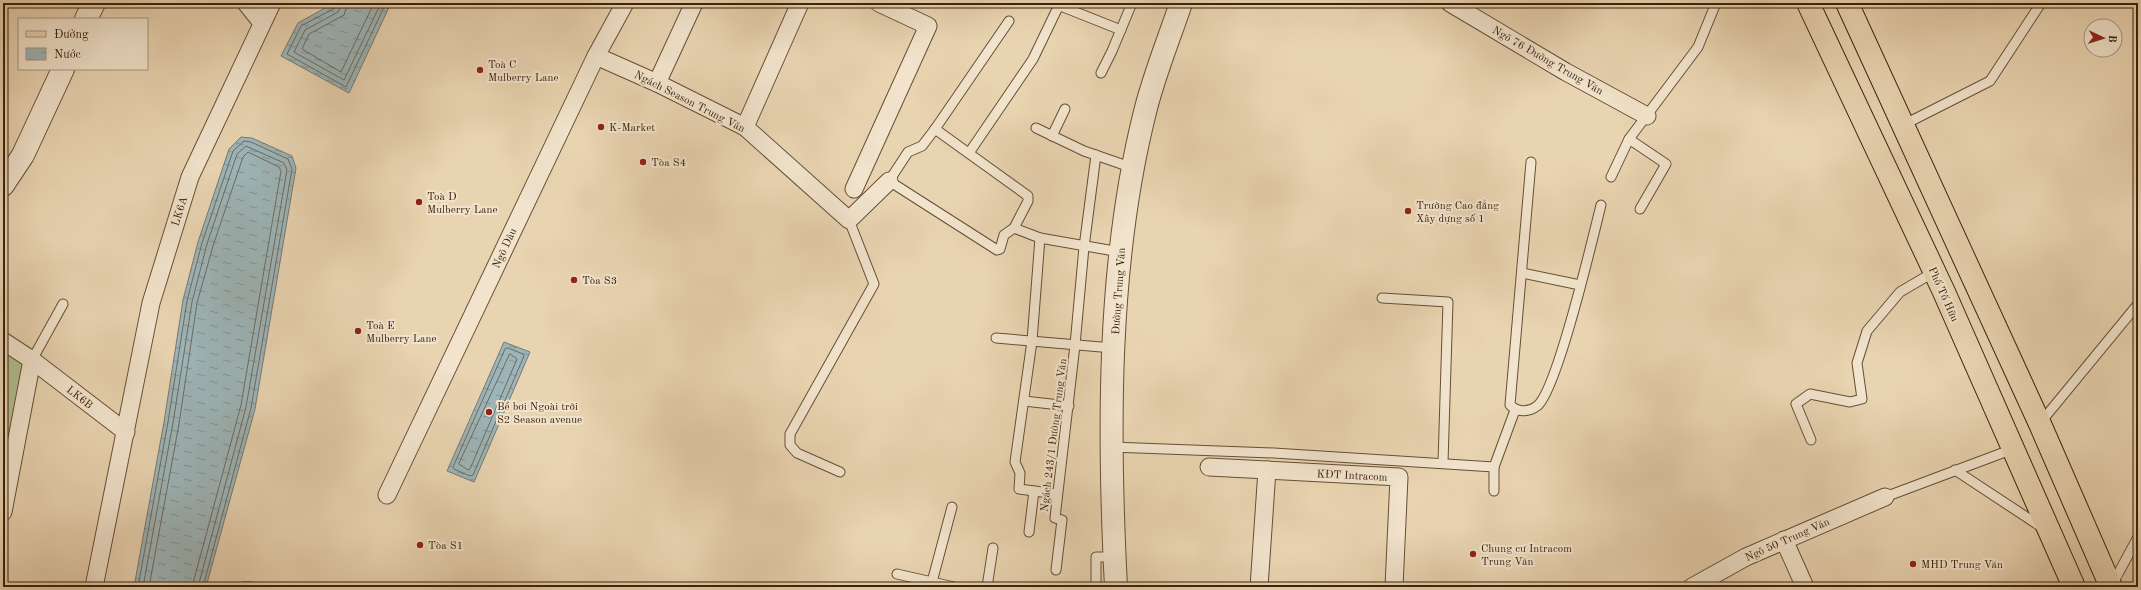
<svg xmlns="http://www.w3.org/2000/svg" width="2141" height="590" font-family="'Old Standard TT',serif">
  <defs>
    <pattern id="water-ripples" width="26" height="14" patternUnits="userSpaceOnUse"><rect width="26" height="14" fill="#9db5b8"/><path d="M2 4q2-2 4 0t4 0M15 11q2-2 4 0t4 0" fill="none" stroke="#819394"/></pattern>
  </defs>
  <rect width="100%" height="100%" fill="#e9d4b1"/>
  <filter id="stains"><feTurbulence type="fractalNoise" baseFrequency=".005" numOctaves="4"/><feColorMatrix values="0 0 0 0 .2 0 0 0 0 .09 0 0 0 0 .02 0 0 0 .5 -.17"/></filter>
  <radialGradient id="worn" r=".72"><stop offset=".6" stop-color="#630" stop-opacity="0"/><stop offset="1" stop-color="#630" stop-opacity=".3"/></radialGradient>
  <polygon fill="#b1be8f" stroke="#76704e" points="8,353 29,368 3,503 3,360"/>
  <g fill="url(#water-ripples)" stroke="#767a73">
    <polygon points="334,3 391,3 349,93 281,56 298,23"/>
    <polygon points="241,137 252,138 292,156 296,168 255,409 206,587 134,587 164,422 183,300 198,242 229,149"/>
    <polygon points="504,342 530,352 474,482 447,471"/>
  </g>
  <g fill="none" stroke-linecap="round" stroke-linejoin="round">
    <g stroke="#6c6b62" stroke-width="1">
      <polyline points="337,3 335,8 301,26 287,54 346,87 386,3"/>
      <polyline points="342,3 338,12 305,30 294,52 344,80 381,3"/>
      <polyline points="348,3 344,15 309,34 302,49 341,72 374,3"/>
      <polygon points="508,348 523,354 524,356 473,475 470,476 454,469 453,467 505,349"/>
      <polygon points="510,354 517,359 470,469 468,470 459,464"/>
      <polyline points="138,587 168,422 187,301 202,243 233,151 244,141 251,142 288,159 292,169 251,408 203,587"/>
      <polyline points="143,587 173,423 192,302 207,244 237,154 246,146 284,163 287,170 246,407 198,587"/>
      <polyline points="149,587 179,424 197,303 213,246 243,157 248,152 279,167 281,171 241,405 192,587"/>
    </g>
    <g stroke="#674e35" stroke-width="11">
      <g id="service">
        <polyline points="1053,3 1121,30"/>
        <polyline points="1009,21 935,129 922,146 908,152 889,181 997,250 1000,249 1004,235 1014,228 1040,238 1120,252"/>
        <polyline points="1101,73 1112,51 1132,3"/>
        <polyline points="1903,125 1990,81 2041,3"/>
        <polyline points="1036,128 1084,151 1133,168"/>
        <polyline points="935,129 1028,196 1028,201 1014,228"/>
        <polyline points="1052,136 1065,109"/>
        <polyline points="1629,139 1666,164 1640,209"/>
        <polyline points="969,153 1033,59 1059,5"/>
        <path d="M1531 162 1510 405C1517 412 1528 413 1537 406 1557 391 1593 237 1601 205"/>
        <polyline points="1611,177 1629,139 1698,47 1716,3"/>
        <polyline points="1040,238 1032,341 1015,462 1020,473 1019,489 1057,494"/>
        <polyline points="1522,273 1580,285"/>
        <polyline points="1382,298 1448,302 1443,462"/>
        <polyline points="996,338 1113,348"/>
        <polyline points="32,360 63,304"/>
        <polyline points="1024,401 1069,406"/>
        <polyline points="2041,422 2138,304"/>
        <polyline points="1811,440 1796,404 1810,394 1850,402 1862,399 1857,363 1867,331 1900,292 1934,272"/>
        <polyline points="1111,447 1274,453 1494,467 1515,410"/>
        <polyline points="1955,470 2043,528"/>
        <polyline points="840,472 797,453 790,445 790,434 874,284 849,220"/>
        <polyline points="1494,491 1494,467"/>
        <polyline points="1885,497 2013,449"/>
        <polyline points="1029,532 1034,491"/>
        <polyline points="1056,570 1062,520 1055,518 1075,345 1084,247 1096,155"/>
        <polyline points="897,574 954,587"/>
        <polyline points="1096,581 1096,557 1114,557"/>
        <polyline points="932,582 952,507"/>
        <polyline points="2112,585 2138,537"/>
        <polyline points="243,587 252,587"/>
        <polyline points="987,587 993,548"/>
      </g>
    </g>
    <g stroke="#674e35" stroke-width="19">
      <g id="minor">
        <polyline points="246,3 262,23"/>
        <polyline points="1450,3 1566,72 1647,116"/>
        <polyline points="596,56 657,83 745,127 849,220 889,181"/>
        <polyline points="657,83 694,3"/>
        <polyline points="745,127 800,3"/>
        <polyline points="854,189 928,26 879,3"/>
        <polyline points="3,341 32,360 126,432"/>
        <polyline points="1209,467 1399,477 1394,587"/>
        <polyline points="387,495 596,56 625,3"/>
        <polyline points="3,512 32,360"/>
        <polyline points="1784,540 1805,587"/>
        <polyline points="94,587 151,303 190,177 272,3"/>
        <polyline points="1259,587 1267,470"/>
        <polyline points="1692,587 1746,557 1885,497"/>
      </g>
    </g>
    <g stroke="#674e35" stroke-width="24">
      <g id="tertiary">
        <polyline points="86,19 94,3"/>
        <polyline points="3,185 23,155 63,69"/>
        <path d="M1116 587C1108 432 1107 263 1145 112 1154 75 1169 39 1181 3"/>
      </g>
    </g>
    <g stroke="#3c210c" stroke-width="24">
      <g id="primary">
        <polyline points="1808,3 1944,292 2074,587"/>
        <polyline points="1847,3 2040,424 2111,587"/>
      </g>
    </g>
    <use href="#service" stroke="#f1e3cc" stroke-width="9"/>
    <use href="#minor" stroke="#f1e3cc" stroke-width="17"/>
    <use href="#tertiary" stroke="#f1e3cc" stroke-width="22"/>
    <use href="#primary" stroke="#e9d4b1" stroke-width="22"/>
  </g>
  <g fill="#8f2418" stroke="#f1e3cc" stroke-width="1.5">
    <circle cx="480" cy="70" r="4"/>
    <circle cx="601" cy="127" r="4"/>
    <circle cx="643" cy="162" r="4"/>
    <circle cx="419" cy="202" r="4"/>
    <circle cx="1408" cy="211" r="4"/>
    <circle cx="574" cy="280" r="4"/>
    <circle cx="358" cy="331" r="4"/>
    <circle cx="489" cy="412" r="4"/>
    <circle cx="420" cy="545" r="4"/>
    <circle cx="1473" cy="554" r="4"/>
    <circle cx="1913" cy="564" r="4"/>
  </g>
  <g text-anchor="middle" stroke-width="4" stroke-linejoin="round" paint-order="stroke">
    <g font-size="11" fill="#3c210c" stroke="#f1e3cc">
      <text transform="translate(1548 60) rotate(30)" y="4">Ngõ 76 Đường Trung Văn</text>
      <text transform="translate(690 101) rotate(27)" y="4">Ngách Season Trung Văn</text>
      <text transform="translate(179 211) rotate(-73)" y="4">LK6A</text>
      <text transform="translate(504 248) rotate(-65)" y="4">Ngõ Dâu</text>
      <text transform="translate(1118 291) rotate(-86)" y="4">Đường Trung Văn</text>
      <text transform="translate(1944 294) rotate(66)" y="4">Phố Tố Hữu</text>
      <text transform="translate(80 397) rotate(38)" y="4">LK6B</text>
      <text transform="translate(1053 435) rotate(-83)" y="4">Ngách 243/1 Đường Trung Văn</text>
      <text transform="translate(1352 475) rotate(3)" y="4">KĐT Intracom</text>
      <text transform="translate(1787 539) rotate(-24)" y="4">Ngõ 50 Trung Văn</text>
    </g>
    <g font-size="11" fill="#3c210c" stroke="#f1e3cc" text-anchor="start">
      <text x="488" y="68">Toà C<tspan x="488" dy="13">Mulberry Lane</tspan></text>
      <text x="609" y="131">K-Market</text>
      <text x="651" y="166">Tòa S4</text>
      <text x="427" y="200">Toà D<tspan x="427" dy="13">Mulberry Lane</tspan></text>
      <text x="1416" y="209">Trường Cao đẳng<tspan x="1416" dy="13">Xây dựng số 1</tspan></text>
      <text x="582" y="284">Tòa S3</text>
      <text x="366" y="329">Toà E<tspan x="366" dy="13">Mulberry Lane</tspan></text>
      <text x="497" y="410">Bể bơi Ngoài trời<tspan x="497" dy="13">S2 Season avenue</tspan></text>
      <text x="428" y="549">Tòa S1</text>
      <text x="1481" y="552">Chung cư Intracom<tspan x="1481" dy="13">Trung Văn</tspan></text>
      <text x="1921" y="568">MHD Trung Văn</text>
    </g>
  </g>
  <rect width="2141" height="590" fill="none" stroke="#e9d4b1" stroke-width="16"/>
  <rect x="4" y="4" width="2133" height="582" fill="none" stroke="#3c210c" stroke-width="2"/>
  <rect x="8" y="8" width="2125" height="574" fill="none" stroke="#3c210c"/>
  <rect x="18" y="18" width="130" height="52" fill="#f1e3cc" stroke="#a9957f"/>
  <rect x="26" y="31" width="20" height="6" fill="#e9d4b1" stroke="#a9957f"/>
  <text x="54" y="38" font-size="12" fill="#3c210c">Đường</text>
  <rect x="26" y="48" width="20" height="12" fill="url(#water-ripples)" stroke="#a9957f"/>
  <text x="54" y="58" font-size="12" fill="#3c210c">Nước</text>
  <g transform="translate(2103 38) rotate(94)"><circle r="19" fill="#f1e3cc" stroke="#a9957f"/>
  <path d="M0-3L7 15L0 10L-7 15Z" fill="#8f2418"/>
  <text y="-6" font-size="11" font-weight="bold" text-anchor="middle" fill="#3c210c">B</text>
  </g>
  <rect width="100%" height="100%" filter="url(#stains)"/>
  <rect width="100%" height="100%" fill="url(#worn)"/>
</svg>
